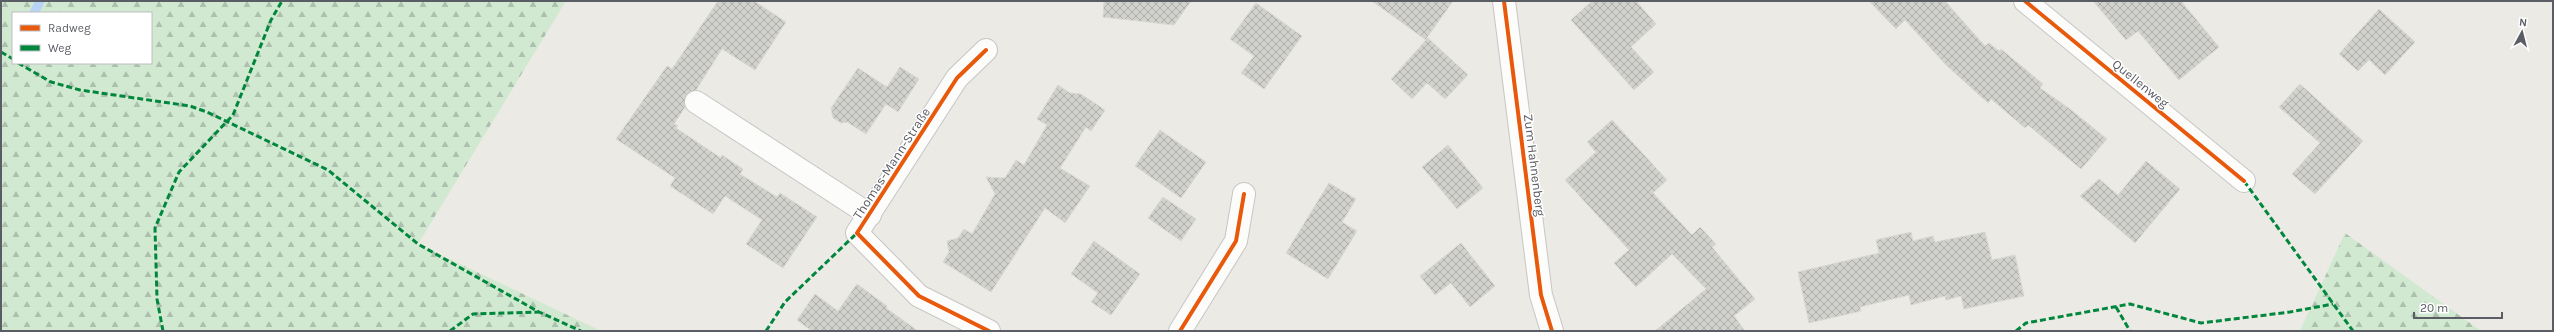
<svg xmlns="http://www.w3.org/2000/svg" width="2554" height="332" font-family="Karla,sans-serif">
  <defs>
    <pattern id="forest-firs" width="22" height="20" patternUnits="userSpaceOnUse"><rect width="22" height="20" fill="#d1e9d1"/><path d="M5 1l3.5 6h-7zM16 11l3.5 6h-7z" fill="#adc0ad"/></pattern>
    <pattern id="building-cross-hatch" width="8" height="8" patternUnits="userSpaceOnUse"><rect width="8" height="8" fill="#d1d1cd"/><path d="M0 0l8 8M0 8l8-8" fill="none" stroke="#adadaa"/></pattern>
  </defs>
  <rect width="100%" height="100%" fill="#ebeae4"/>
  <g fill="url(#forest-firs)" fill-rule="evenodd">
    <path d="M1 1H566L418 244 601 331H1ZM13 13H151V63H13Z"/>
    <polygon points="2345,233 2481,331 2300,331"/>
  </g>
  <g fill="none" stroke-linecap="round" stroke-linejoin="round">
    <polyline stroke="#b7d4f7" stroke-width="9" points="34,13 40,1"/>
  </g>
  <g fill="url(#building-cross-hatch)" stroke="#dad9d4">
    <polygon points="718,1 754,1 786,22 755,70 722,49 696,90 686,95 685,107 674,124 678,126 676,128 721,158 722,155 743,169 740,174 777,197 780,193 817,217 783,268 746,244 762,220 725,196 713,214 670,186 675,178 616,139 667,66 672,69"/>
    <polygon points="1104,1 1191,1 1174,25 1103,17"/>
    <polygon points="1372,1 1453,1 1426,39 1428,38 1468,75 1445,99 1427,83 1412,99 1391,79 1426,40"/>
    <polygon points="1592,1 1636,1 1656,24 1631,47 1654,72 1634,90 1571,20"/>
    <polygon points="1869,1 1945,1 1985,46 1989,43 1999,51 2001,49 2043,84 2040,88 2070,109 2107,139 2081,169 2028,125 2025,128 1991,99 1988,103 1946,65 1905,20 1896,29"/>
    <polygon points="2093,1 2181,1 2219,47 2179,80 2138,31 2126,40"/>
    <polygon points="1256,3 1302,36 1264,89 1241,73 1254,56 1230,39"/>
    <polygon points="2379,9 2415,42 2385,75 2369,60 2358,71 2339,54"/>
    <polygon points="900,67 919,79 898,112 886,104 866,134 847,122 841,123 833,118 831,108 858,68 887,87"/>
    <polygon points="2300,84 2363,141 2315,194 2292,174 2320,143 2279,107"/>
    <polygon points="1058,85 1070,93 1081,94 1105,110 1091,131 1086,127 1060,168 1090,186 1065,223 1045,208 991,292 943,262 949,252 947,241 958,238 964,229 972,234 995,194 986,177 1005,178 1016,160 1024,165 1047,125 1037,119"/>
    <polygon points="1612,120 1667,180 1653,193 1692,235 1700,227 1716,244 1712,247 1755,299 1734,316 1745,331 1655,331 1706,289 1672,254 1636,287 1614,263 1629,250 1565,180 1596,152 1587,142"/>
    <polygon points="1160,130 1206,162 1181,198 1135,166"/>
    <polygon points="1448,145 1483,188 1457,209 1422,167"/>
    <polygon points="2146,161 2180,189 2135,243 2080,196 2099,179 2118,195"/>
    <polygon points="1329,183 1356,199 1342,222 1357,231 1328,279 1286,253"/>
    <polygon points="1163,197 1196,219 1181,241 1148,218"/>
    <polygon points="1911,232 1913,241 1933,236 1935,242 1985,232 1992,260 2015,255 2024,296 1964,309 1961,296 1946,300 1945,296 1911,305 1909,295 1860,307 1861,311 1809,323 1798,272 1879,253 1876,240"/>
    <polygon points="1094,241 1140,274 1111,315 1091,302 1098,293 1071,274"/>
    <polygon points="1461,243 1495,286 1470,307 1451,283 1435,295 1420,276"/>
    <polygon points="857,284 887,306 886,308 918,331 812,331 797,320 815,294 838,311"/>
  </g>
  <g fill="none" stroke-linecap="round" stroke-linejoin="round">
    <g stroke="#c7c6c6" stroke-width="24">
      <g id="minor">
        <polyline points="1504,1 1541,295 1552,331"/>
        <polyline points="2025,1 2244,181"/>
        <polyline points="986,50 957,78 857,233 919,296 989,331"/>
        <polyline points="696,102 870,215"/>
        <polyline points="1180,331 1236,241 1244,194"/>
      </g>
    </g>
    <use href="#minor" stroke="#fcfcfb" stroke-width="22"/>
    <g stroke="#00873e" stroke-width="3" stroke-dasharray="6 3" stroke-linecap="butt">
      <polyline points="1,52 13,59"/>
      <polyline points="18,63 51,82 80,90 190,106 207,112 328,170 418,244 539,312 581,331"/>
      <polyline points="2244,181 2353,331"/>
      <polyline points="2116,307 2130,331"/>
      <polyline points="163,331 157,299 155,228 179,172 233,115 271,20 282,1"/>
      <polyline points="450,331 473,314 539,312"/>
      <polyline points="766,331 785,302 857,233"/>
      <polyline points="2016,331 2026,323 2130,304 2201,323 2290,312 2333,304"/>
    </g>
    <g stroke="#fff" stroke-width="6">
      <g id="cycleway">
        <polyline points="1504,1 1541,295 1552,331"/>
        <polyline points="2025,1 2244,181"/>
        <polyline points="986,50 957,78 857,233 919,296 989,331"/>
        <polyline points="1180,331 1236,241 1244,194"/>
      </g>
    </g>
    <use href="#cycleway" stroke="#e8590c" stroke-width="4"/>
  </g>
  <g text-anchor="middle" stroke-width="3" stroke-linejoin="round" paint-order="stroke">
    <g font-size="13" fill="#5a5d64" stroke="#fff">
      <text transform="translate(2141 83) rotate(39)" y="5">Quellenweg</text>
      <text transform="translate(891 163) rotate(-57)" y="5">Thomas-Mann-Straße</text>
      <text transform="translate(1535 165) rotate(83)" y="5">Zum Hahnenberg</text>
    </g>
  </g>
  <rect width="2554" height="332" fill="none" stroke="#5a5d64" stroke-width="4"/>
  <rect x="12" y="12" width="140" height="52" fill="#ffffff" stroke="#bdbec1"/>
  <rect x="20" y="25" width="20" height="6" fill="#e8590c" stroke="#bdbec1"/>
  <text x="48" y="32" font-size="12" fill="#5a5d64">Radweg</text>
  <rect x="20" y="45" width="20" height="6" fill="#00873e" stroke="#bdbec1"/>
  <text x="48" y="52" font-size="12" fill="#5a5d64">Weg</text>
  <g transform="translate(2522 32) rotate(7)" stroke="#ffffff" stroke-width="3" paint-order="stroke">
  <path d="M0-3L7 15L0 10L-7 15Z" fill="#5a5d64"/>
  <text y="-6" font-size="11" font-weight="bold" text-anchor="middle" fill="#5a5d64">N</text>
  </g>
  <path d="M2414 312v6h88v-6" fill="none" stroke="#5a5d64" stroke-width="2"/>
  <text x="2420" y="312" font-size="12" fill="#5a5d64" stroke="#ffffff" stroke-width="3" paint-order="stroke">20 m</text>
</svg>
